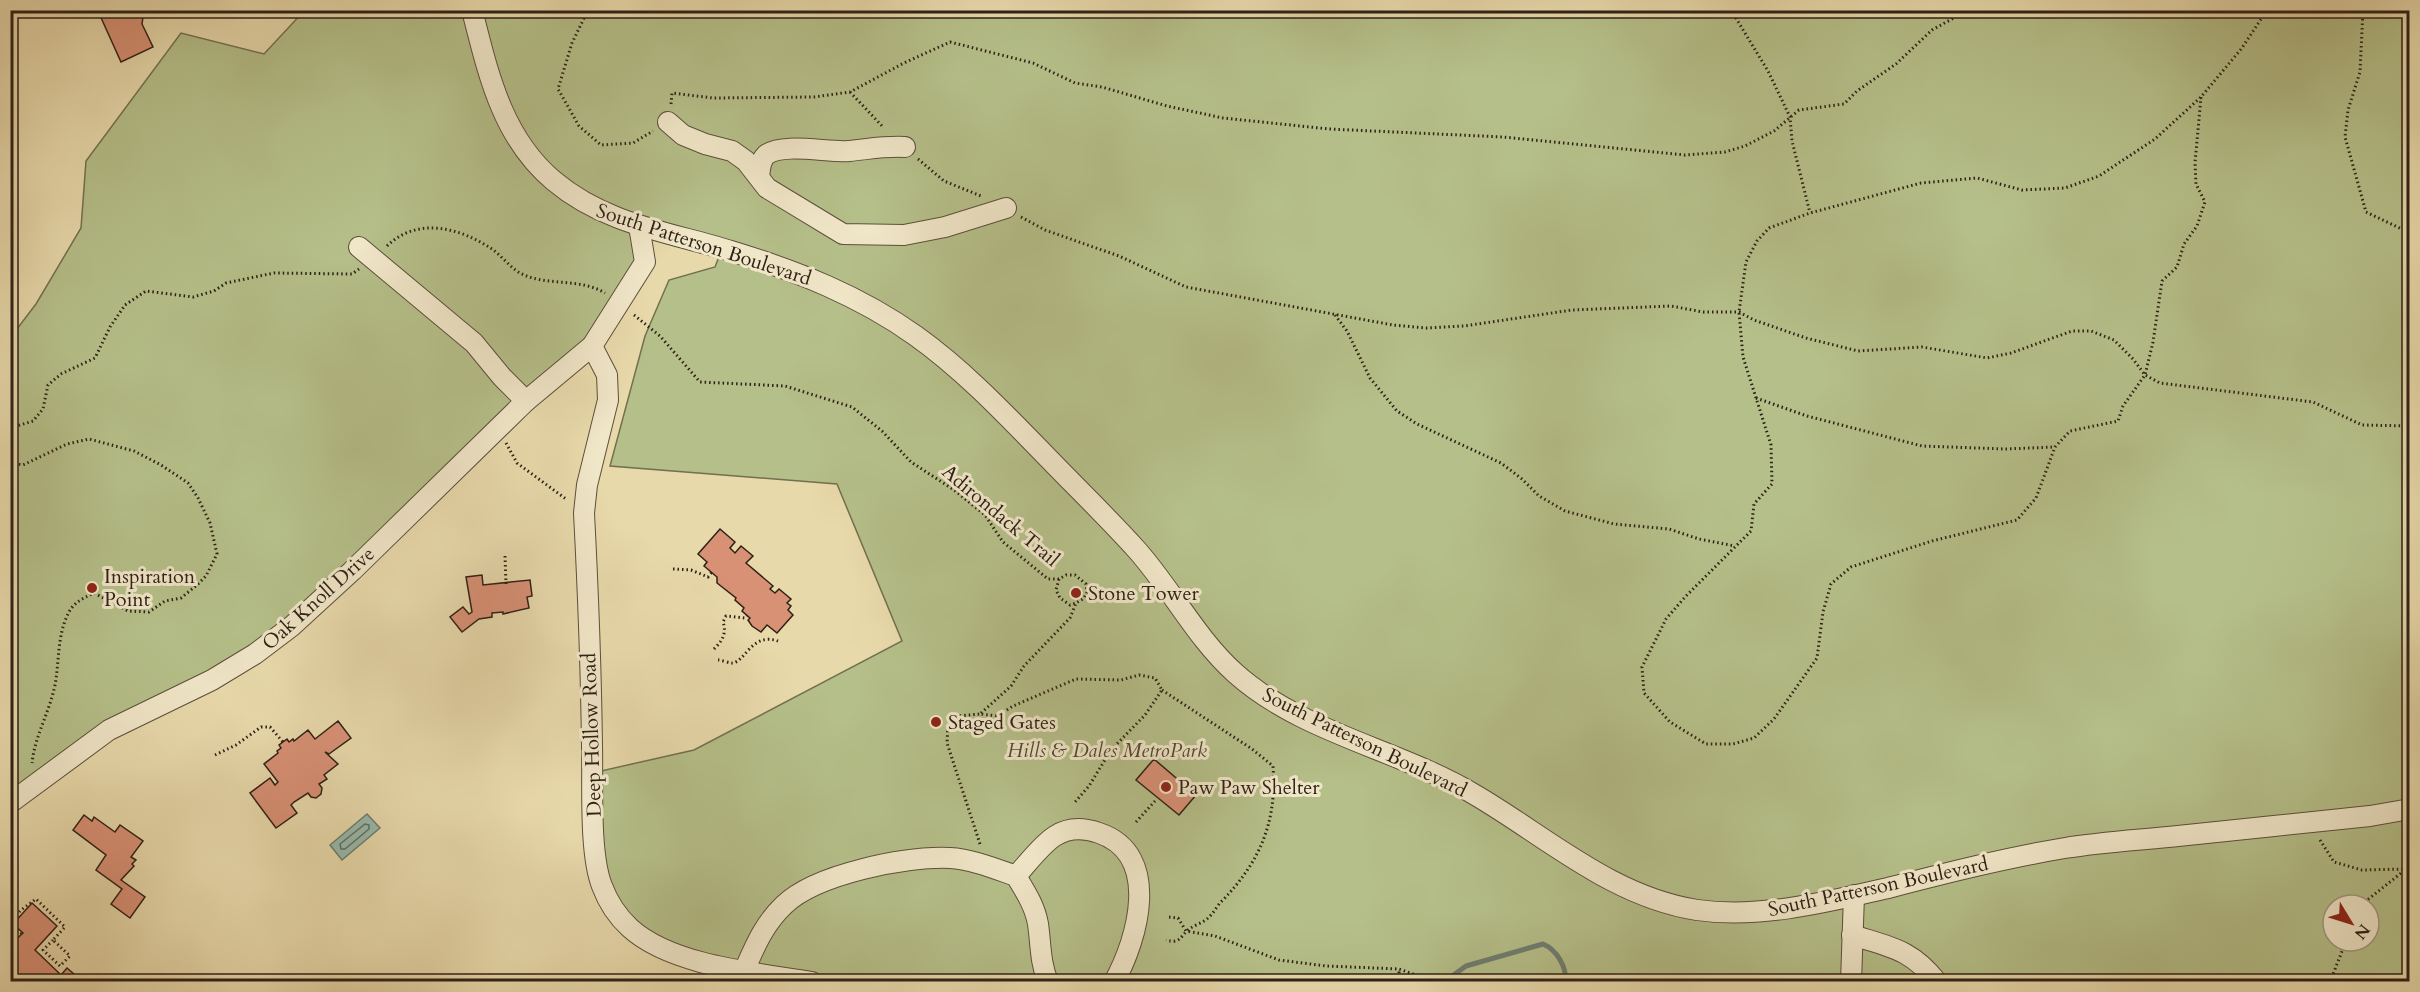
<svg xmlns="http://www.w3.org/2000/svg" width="2420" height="992" font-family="Cardo,serif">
  <rect width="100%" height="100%" fill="#e8d9ab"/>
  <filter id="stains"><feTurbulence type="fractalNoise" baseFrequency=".00333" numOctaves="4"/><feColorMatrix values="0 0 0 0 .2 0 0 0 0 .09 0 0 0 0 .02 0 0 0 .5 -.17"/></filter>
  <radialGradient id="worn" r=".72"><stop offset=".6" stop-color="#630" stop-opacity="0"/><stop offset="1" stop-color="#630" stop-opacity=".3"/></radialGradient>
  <path fill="#b5bf89" stroke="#727050" stroke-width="1.5" fill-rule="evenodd" d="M304 11H2409V981L812 982 694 960 613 909 592 773 694 750 902 641 837 484 610 466 645 336 669 280 715 267 722 249 640 227 645 262 592 346 292 626 153 708 11 805 10 629 15 623 10 616V338L36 304 81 228 86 161 181 33 264 54ZM2333 905H2369V941H2333Z"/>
  <polygon fill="#97baac" stroke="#6d7d70" stroke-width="1.5" points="367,814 380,828 342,860 330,845"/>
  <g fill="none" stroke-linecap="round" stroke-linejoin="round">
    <polygon stroke="#626e61" stroke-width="1.5" points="365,824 369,825 369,829 345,849 341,849 340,844"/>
    <path stroke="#6d7d70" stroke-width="5" d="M1444 982 1466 966 1543 944C1557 950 1566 966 1566 982"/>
  </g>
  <g fill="#d99176" stroke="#2e2116" stroke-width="1.5">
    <polygon points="144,10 142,24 153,47 121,62 98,11"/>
    <polygon points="720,529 735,542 730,548 735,553 741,546 753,556 746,563 773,586 770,589 775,593 779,589 791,599 787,603 791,606 788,610 793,615 777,633 767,625 761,632 752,626 748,620 750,618 742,611 744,608 735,600 736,598 717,583 717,577 704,566 707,562 698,554"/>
    <polygon points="482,575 483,585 530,580 532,596 527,597 529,608 503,614 503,612 492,613 492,617 479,619 462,632 450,617 463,607 469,614 472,612 466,577"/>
    <polygon points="338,721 351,738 329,754 325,752 338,764 324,775 327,779 319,784 322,788 321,794 316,798 311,797 308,793 294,802 291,805 297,813 276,828 250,793 270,778 275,785 278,782 264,764 278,753 277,751 281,748 279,745 287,739 289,742 293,739 294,741 308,730 315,739"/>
    <polygon points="1154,759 1196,795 1179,815 1136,780"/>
    <polygon points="84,815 92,821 94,817 115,832 120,825 143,841 131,857 136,860 132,864 134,866 121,880 145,897 130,918 111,904 122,889 96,870 106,855 73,830"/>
    <polygon points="32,903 57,926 35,950 61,975 67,968 81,980 79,982 15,982 10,977 10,945 23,933 13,924"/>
  </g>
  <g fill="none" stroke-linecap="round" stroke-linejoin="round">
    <g stroke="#5c4f3b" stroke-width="22">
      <g id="minor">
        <path d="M472 10C488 73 502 138 554 181 605 224 669 232 731 251 797 271 860 296 916 336 965 371 1007 416 1049 459 1078 489 1108 518 1136 549 1171 588 1196 638 1235 673 1303 734 1400 749 1477 796 1548 838 1613 897 1697 910 1760 919 1827 902 1888 888 1946 873 2005 858 2065 848 2102 842 2140 840 2178 836 2242 829 2306 823 2370 816L2410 809"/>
        <polyline points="668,122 683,135 705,144 732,151 746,161 767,188 843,234 904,235 945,227 1006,208"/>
        <path d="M759 177C760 169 760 161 766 155 782 142 829 153 849 151 870 149 883 146 905 147"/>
        <polyline points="359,247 474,343 502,377 526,401"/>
        <path d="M592 346 607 375 608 400 587 485 584 513C588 590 591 668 592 746 593 783 589 853 602 886 608 902 618 917 630 928 672 966 757 973 812 982"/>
        <polyline points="10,803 109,730 212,680 255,654 292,626 352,571 526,401 592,346 645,262 639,226"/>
        <path d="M1016 876C1027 864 1042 844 1055 836 1069 827 1085 828 1099 833 1162 854 1138 939 1114 982"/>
        <path d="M1852 935C1890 947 1911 949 1937 982"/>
        <path d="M744 971C755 946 764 924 784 905 816 874 906 856 950 858 971 859 996 869 1016 876 1025 891 1035 906 1038 924 1041 945 1040 962 1048 982"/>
        <polyline points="1851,982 1854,895"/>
      </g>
    </g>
    <g stroke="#2e2116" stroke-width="3" stroke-dasharray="1.5 3" stroke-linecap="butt">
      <polyline points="588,10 572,43 558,89 579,126 601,145 633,143 653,131"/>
      <polyline points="1731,10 1768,71 1790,117 1792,141 1810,213"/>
      <polyline points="2363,10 2360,72 2348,110 2345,137 2366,212 2410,233"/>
      <polyline points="850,92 884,128"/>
      <polyline points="2201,97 2195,163 2196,184 2205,202 2197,226 2184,244 2177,267 2162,281 2153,342 2145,375 2123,406 2118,421 2070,431 2055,447 2036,498 2017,520 1932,541 1851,567 1831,584 1823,612 1817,658 1774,719 1754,738 1733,744 1706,744 1670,722 1644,693 1642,667 1666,619 1685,597 1751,531 1754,504 1772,484 1771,445 1743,357 1739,312 1746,262 1757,241 1769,228 1810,213 1921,183 1977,178 2022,190 2065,188 2099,176 2155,139 2201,97 2242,48 2267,10"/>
      <polyline points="671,104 672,93 713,98 814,97 850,92 904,63 950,42 1033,63 1075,83 1102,87 1167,106 1223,118 1329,129 1503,137 1685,155 1725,152 1745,146 1774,131 1799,110 1844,104 1857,91 1896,64 1932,30 1968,10"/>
      <polyline points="918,159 944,181 981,196"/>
      <polyline points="1021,217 1045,230 1119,256 1186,287 1393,325 1426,328 1464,326 1572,310 1671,306 1703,312 1739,312 1754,320 1806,338 1858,351 1922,347 1987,358 2011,353 2072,331 2091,331 2114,340 2133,359 2145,375 2160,383 2313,402 2362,425 2410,426"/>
      <path d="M387 246C418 216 460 228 492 249 503 257 512 270 524 275 550 286 580 278 605 293"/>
      <polyline points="634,315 660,336 700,382 785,386 852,407 882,431 911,462 954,490 985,515 1003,542 1048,579 1059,579 1066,575 1075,575 1086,584 1087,593 1083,599 1076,603 1070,618 1024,666 1011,686 980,714 998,716 1013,706 1076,679 1121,680 1139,675 1155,678 1162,690 1145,715 1111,750 1089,786 1075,802"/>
      <polyline points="1335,315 1347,331 1370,378 1397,411 1417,424 1501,463 1522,479 1539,496 1565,511 1614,524 1669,529 1699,539 1735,546"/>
      <polyline points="1756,398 1807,416 1922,446 2005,449 2055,447"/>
      <polyline points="10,428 33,421 43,409 48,385 61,374 95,358 110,327 125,305 146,291 193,297 214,291 226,283 274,273 352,274 359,269"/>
      <polyline points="506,443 517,463 566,499"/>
      <path d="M10 463 23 465 67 444 89 439 134 451 161 465 188 483 198 498 210 523 217 554 206 576 197 585 181 598 165 601 149 612 128 611 94 593C82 599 73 602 67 616 58 636 59 658 56 679 52 708 35 734 32 763"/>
      <polyline points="505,556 506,584"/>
      <polyline points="673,569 691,570 708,577 712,572"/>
      <polyline points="1059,579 1056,590 1060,598 1070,605 1076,603"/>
      <path d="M714 649C722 641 727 634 723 622L726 616 745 618 747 616"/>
      <path d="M718 660C722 660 728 663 732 663 746 662 751 632 778 641"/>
      <path d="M1162 690 1252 749 1273 766C1277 821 1261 860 1223 900 1217 905 1214 913 1208 918 1203 923 1194 925 1188 930 1180 937 1180 944 1166 940"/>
      <polyline points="215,755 236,745 261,727 270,727 283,742"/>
      <polyline points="1136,822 1155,801"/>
      <polyline points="2320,840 2334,862 2362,870 2404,869"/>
      <polyline points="980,844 947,743 948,725 958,716 980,714"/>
      <polyline points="2361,905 2410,866"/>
      <polyline points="1169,917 1178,918 1186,931 1215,936 1279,960 1326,966 1399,969 1435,982"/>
      <polyline points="10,922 21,910 36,899 65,927 53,940 70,956 60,966 43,950 53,940"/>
      <polyline points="10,924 22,934"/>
      <polyline points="1399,982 1399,969"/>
      <polyline points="2330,982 2346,941"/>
    </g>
    <use href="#minor" stroke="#f0e6c8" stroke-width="20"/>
  </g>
  <g fill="#8f2418" stroke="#f0e6c8" stroke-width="2">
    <circle cx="92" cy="588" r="6"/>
    <circle cx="1076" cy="593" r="6"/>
    <circle cx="936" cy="722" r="6"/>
    <circle cx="1166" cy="787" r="6"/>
  </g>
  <g text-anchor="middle" stroke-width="6" stroke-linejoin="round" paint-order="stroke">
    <g font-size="20" fill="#2e2116" stroke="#f0e6c8">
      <text transform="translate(704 244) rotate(18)" y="7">South Patterson Boulevard</text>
      <text transform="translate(1001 515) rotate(40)" y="7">Adirondack Trail</text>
      <text transform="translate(318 598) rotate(-42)" y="7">Oak Knoll Drive</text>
      <text transform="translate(591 735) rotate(-92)" y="7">Deep Hollow Road</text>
      <text transform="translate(1365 742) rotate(26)" y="7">South Patterson Boulevard</text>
      <text transform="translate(1878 886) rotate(-12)" y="7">South Patterson Boulevard</text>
    </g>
    <g font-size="20" fill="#2e2116" stroke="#f0e6c8" text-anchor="start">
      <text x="104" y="583">Inspiration<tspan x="104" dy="23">Point</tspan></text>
      <text x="1088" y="600">Stone Tower</text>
      <text x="948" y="729">Staged Gates</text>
      <text x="1178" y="794">Paw Paw Shelter</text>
    </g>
    <g font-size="20" font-style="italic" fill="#504833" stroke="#f0e6c8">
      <text x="1107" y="757">Hills &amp; Dales MetroPark</text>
    </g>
  </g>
  <rect width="2420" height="992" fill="none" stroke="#e8d9ab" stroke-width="36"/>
  <rect x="12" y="12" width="2396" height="968" fill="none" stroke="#2e2116" stroke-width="3"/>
  <rect x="18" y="18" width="2384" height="956" fill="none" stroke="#2e2116" stroke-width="1.5"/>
  <g transform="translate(2351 923) rotate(128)"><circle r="28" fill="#f0e6c8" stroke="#a29781" stroke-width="1.5"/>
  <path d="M0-4.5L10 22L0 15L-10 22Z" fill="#8f2418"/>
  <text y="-9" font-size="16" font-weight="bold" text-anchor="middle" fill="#2e2116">N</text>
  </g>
  <rect width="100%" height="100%" filter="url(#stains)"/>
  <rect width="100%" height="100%" fill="url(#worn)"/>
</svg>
